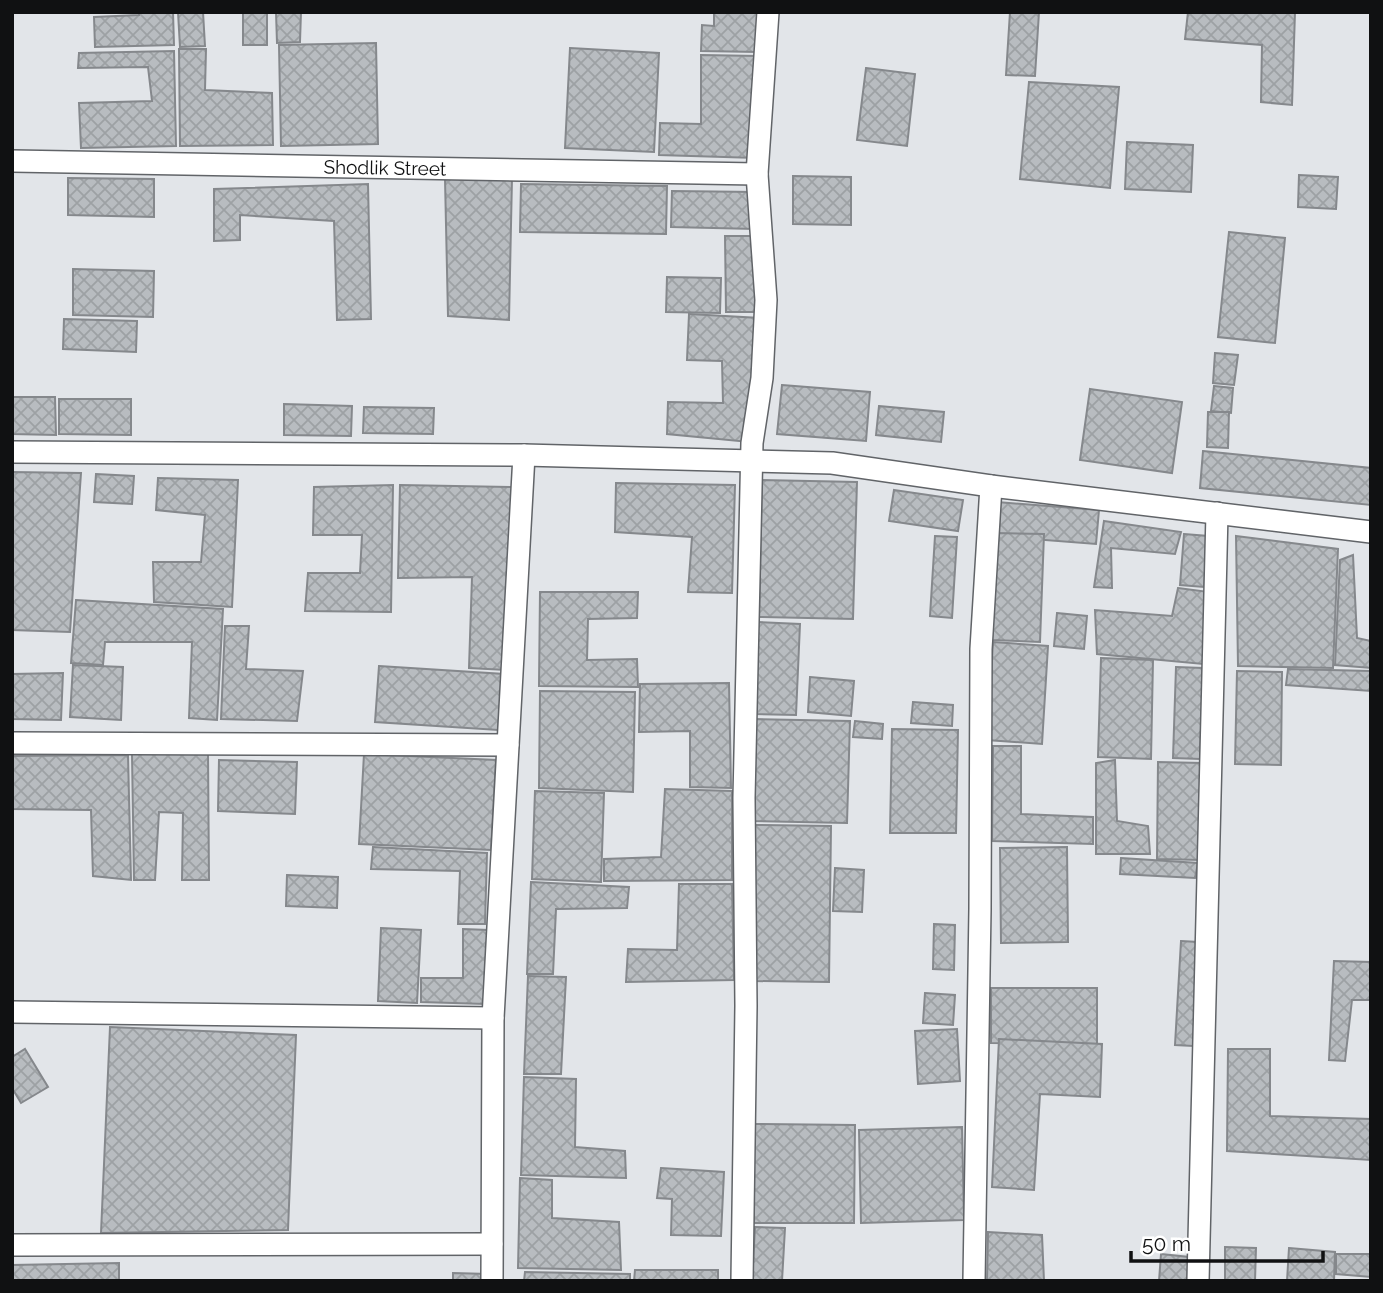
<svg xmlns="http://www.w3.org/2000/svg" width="1383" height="1293" font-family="Raleway,sans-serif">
  <defs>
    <pattern id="building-cross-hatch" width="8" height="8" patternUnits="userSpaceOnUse" patternTransform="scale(1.75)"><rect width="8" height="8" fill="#b8bcc0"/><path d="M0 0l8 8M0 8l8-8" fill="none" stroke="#9da1a4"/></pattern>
  </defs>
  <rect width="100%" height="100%" fill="#e2e5e9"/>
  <g fill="url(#building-cross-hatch)" stroke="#85888c" stroke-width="2">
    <polygon points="139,12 173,12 174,45 95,47 94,17 139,15"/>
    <polygon points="178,12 203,12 205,46 180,47"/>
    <polygon points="276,12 301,12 300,42 277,43"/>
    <polygon points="714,12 759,12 757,52 701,51 702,25 714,26"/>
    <polygon points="1010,12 1039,12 1035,76 1006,75"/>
    <polygon points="1188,12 1295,12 1292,105 1261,102 1262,45 1185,39"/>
    <rect x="243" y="13" width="24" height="32"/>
    <polygon points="376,43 378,144 281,146 279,45"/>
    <polygon points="570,48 659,53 654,152 565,148"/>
    <polygon points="179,49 206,49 205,90 272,93 273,145 180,146"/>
    <polygon points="174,51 176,146 81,148 79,103 152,101 148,67 78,68 79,53"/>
    <polygon points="701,55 758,56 756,158 659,155 660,123 701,124"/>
    <polygon points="866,68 915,74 907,146 857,140"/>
    <polygon points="1029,82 1119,87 1110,188 1020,179"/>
    <polygon points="1127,142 1193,145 1191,192 1125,189"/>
    <polygon points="1299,175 1338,177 1336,209 1298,207"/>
    <polygon points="793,176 851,177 851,225 793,224"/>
    <polygon points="68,178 154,179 154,217 68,215"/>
    <polygon points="512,178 509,320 448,316 445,179"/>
    <polygon points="368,184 371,319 337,320 334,221 240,215 240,240 214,241 214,189"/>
    <polygon points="521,184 667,186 666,234 520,232"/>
    <polygon points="672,191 756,192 755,229 671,227"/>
    <polygon points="1229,232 1285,238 1275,343 1218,337"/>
    <polygon points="725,236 758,236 757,312 726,312"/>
    <polygon points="73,269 154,271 153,317 73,315"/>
    <polygon points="667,277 721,278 720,313 666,312"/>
    <polygon points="689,314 760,318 749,442 667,434 668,402 723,403 722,361 687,360"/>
    <polygon points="64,319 137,321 136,352 63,349"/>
    <polygon points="1215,353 1238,355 1234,385 1213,383"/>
    <polygon points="782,385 870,392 866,441 777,434"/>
    <polygon points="1214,386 1233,388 1231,413 1211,411"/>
    <polygon points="1090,389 1182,402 1172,473 1080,460"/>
    <polygon points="12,397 55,397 56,435 12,434"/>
    <polygon points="59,399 131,399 131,435 59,434"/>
    <polygon points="284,404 352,406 351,436 284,435"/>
    <polygon points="879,406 944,412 941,442 876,435"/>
    <polygon points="364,407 434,408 433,434 363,433"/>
    <polygon points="1208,412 1229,412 1228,448 1207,447"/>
    <polygon points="1203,451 1371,468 1371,505 1200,488"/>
    <polygon points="12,472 81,473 70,632 12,630"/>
    <polygon points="96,474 134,476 132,504 94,502"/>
    <polygon points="158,478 238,480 232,607 154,602 153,562 201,562 205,515 156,510"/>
    <polygon points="762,480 857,482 853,619 759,617"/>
    <polygon points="616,483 735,485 732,593 688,592 692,537 615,532"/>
    <polygon points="393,485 391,612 305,611 308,573 360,573 362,535 313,535 314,487"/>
    <polygon points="400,485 514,487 506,670 469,668 472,577 398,578"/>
    <polygon points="894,490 963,500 958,531 889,521"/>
    <polygon points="997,502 1099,510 1096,544 994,536"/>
    <polygon points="1104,521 1181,532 1175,554 1111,548 1112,588 1094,587"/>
    <polygon points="996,533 1044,534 1040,642 992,640"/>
    <polygon points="1184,534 1208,536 1204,587 1180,585"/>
    <polygon points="935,536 957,537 952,618 930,616"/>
    <polygon points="1236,536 1338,549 1333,668 1238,666"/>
    <polygon points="1353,555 1357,638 1371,641 1371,668 1335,665 1340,560"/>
    <polygon points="1178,588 1209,592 1203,664 1097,654 1095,610 1172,616"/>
    <polygon points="540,592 638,592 637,618 588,619 587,660 637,659 638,687 539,686"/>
    <polygon points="76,600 223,609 217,720 189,718 192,642 105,642 103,665 71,663"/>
    <polygon points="1057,613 1087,616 1084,649 1054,646"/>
    <polygon points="758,622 800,624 796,715 754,714"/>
    <polygon points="225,626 249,626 246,669 303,671 297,721 221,719"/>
    <polygon points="993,642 1048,646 1042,744 987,740"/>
    <polygon points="1101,658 1153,660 1151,759 1098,757"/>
    <polygon points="73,665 123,667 121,720 70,717"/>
    <polygon points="379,666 504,674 498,730 375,722"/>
    <polygon points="1176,667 1203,668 1200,759 1173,758"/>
    <polygon points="1288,669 1371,671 1371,691 1286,685"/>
    <polygon points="1237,671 1282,672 1281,765 1235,764"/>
    <polygon points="63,673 61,720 12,719 12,674"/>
    <polygon points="810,677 854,681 851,716 808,712"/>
    <polygon points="729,683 731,788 690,787 690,731 639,732 640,684"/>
    <polygon points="540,691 635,692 633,792 539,788"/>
    <polygon points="913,702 953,705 952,726 911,723"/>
    <polygon points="754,719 850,721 847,823 752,821"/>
    <polygon points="855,721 883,724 882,739 853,737"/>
    <polygon points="892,729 958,730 956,833 890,833"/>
    <polygon points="993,746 1021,746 1021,814 1093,817 1093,844 992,841"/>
    <polygon points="208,753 209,880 182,880 183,813 159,812 155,880 134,880 132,754"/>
    <polygon points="364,754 496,760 491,850 359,844"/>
    <polygon points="128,755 131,880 93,876 91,810 12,809 12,756"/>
    <polygon points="219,760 297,762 295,814 218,811"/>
    <polygon points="1115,760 1117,821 1148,826 1150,854 1096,854 1096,763"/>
    <polygon points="1158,762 1202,763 1201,860 1157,859"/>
    <polygon points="665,789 732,791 732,880 604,881 604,859 661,857"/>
    <polygon points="535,791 604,793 601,882 532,879"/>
    <polygon points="755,825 831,826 829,982 754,981"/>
    <polygon points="373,847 487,853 485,924 458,924 460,871 371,869"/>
    <polygon points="1067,847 1068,942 1001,943 1000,848"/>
    <polygon points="1121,858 1198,863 1195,878 1120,874"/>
    <polygon points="835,868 864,870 862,912 833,911"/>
    <polygon points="287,875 338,877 337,908 286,906"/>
    <polygon points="531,882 629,887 627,908 556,909 553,974 527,974"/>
    <polygon points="679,884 732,884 734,980 626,982 628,949 677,950"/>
    <polygon points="934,924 955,925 954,970 933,969"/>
    <polygon points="381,928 421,930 417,1003 378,1001"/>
    <polygon points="463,929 488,930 485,1004 421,1002 421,978 463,978"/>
    <polygon points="1181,941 1198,942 1193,1046 1175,1045"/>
    <polygon points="1334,961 1371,962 1371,1000 1352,1000 1345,1061 1329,1060"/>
    <polygon points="528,976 566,977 561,1074 524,1074"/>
    <polygon points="991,988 1097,988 1097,1044 991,1043"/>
    <polygon points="925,993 955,995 953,1025 923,1023"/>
    <polygon points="110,1027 296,1035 288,1230 101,1233"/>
    <polygon points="957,1029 960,1081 918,1084 915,1031"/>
    <polygon points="999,1039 1102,1044 1100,1097 1040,1094 1034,1190 992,1187"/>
    <polygon points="25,1049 48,1087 21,1103 12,1088 12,1057"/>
    <polygon points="1228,1049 1270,1049 1270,1116 1371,1119 1371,1160 1227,1151"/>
    <polygon points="524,1077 576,1079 575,1147 625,1151 626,1178 521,1175"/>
    <polygon points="754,1124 855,1125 854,1223 754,1223"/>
    <polygon points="962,1127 964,1220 861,1223 859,1130"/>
    <polygon points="661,1168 724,1172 721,1236 671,1235 672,1199 657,1198"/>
    <polygon points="520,1178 552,1180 552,1218 619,1222 621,1270 518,1268"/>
    <polygon points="755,1227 785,1228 782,1281 752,1281"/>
    <polygon points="988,1232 1042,1235 1044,1281 987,1281"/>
    <polygon points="1225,1247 1256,1248 1255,1281 1225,1281"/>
    <polygon points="1289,1248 1335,1252 1334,1281 1287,1281"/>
    <polygon points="1161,1254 1189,1257 1187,1281 1159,1281"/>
    <polygon points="1336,1254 1371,1254 1371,1277 1336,1274"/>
    <polygon points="119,1263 119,1281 12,1281 12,1265"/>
    <polygon points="635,1270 718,1270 718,1281 634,1281"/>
    <polygon points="525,1272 630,1274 630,1281 524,1281"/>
    <polygon points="453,1273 488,1274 487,1281 453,1281"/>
  </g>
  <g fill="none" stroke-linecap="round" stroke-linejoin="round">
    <g stroke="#616468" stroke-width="24">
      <g id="street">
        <path id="s1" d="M12 161 757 174"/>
        <polyline points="12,452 524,455 832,463 991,486 1371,532"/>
        <polyline points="12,743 508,745"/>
        <polyline points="12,1012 493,1018"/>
        <polyline points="12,1245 492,1244"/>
        <polyline points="492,1281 493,1018 524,455"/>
        <polyline points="742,1281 746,1006 744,798 752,443 762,378 766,300 757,174 768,12"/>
        <polyline points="974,1281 980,909 981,649 991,486"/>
        <polyline points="1198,1281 1217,513"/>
      </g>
    </g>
    <use href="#street" stroke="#fff" stroke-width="21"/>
  </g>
  <g text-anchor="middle" stroke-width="6" stroke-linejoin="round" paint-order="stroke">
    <g font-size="19" fill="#101112" stroke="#fff">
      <text dy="7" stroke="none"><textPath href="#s1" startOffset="373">Shodlik Street</textPath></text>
    </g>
  </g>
  <rect width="1383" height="1293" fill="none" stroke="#101112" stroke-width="28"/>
  <path d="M1131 1251v10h192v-10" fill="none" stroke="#101112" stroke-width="3.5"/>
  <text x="1142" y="1251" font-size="21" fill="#101112" stroke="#ffffff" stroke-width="5" paint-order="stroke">50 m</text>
</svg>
